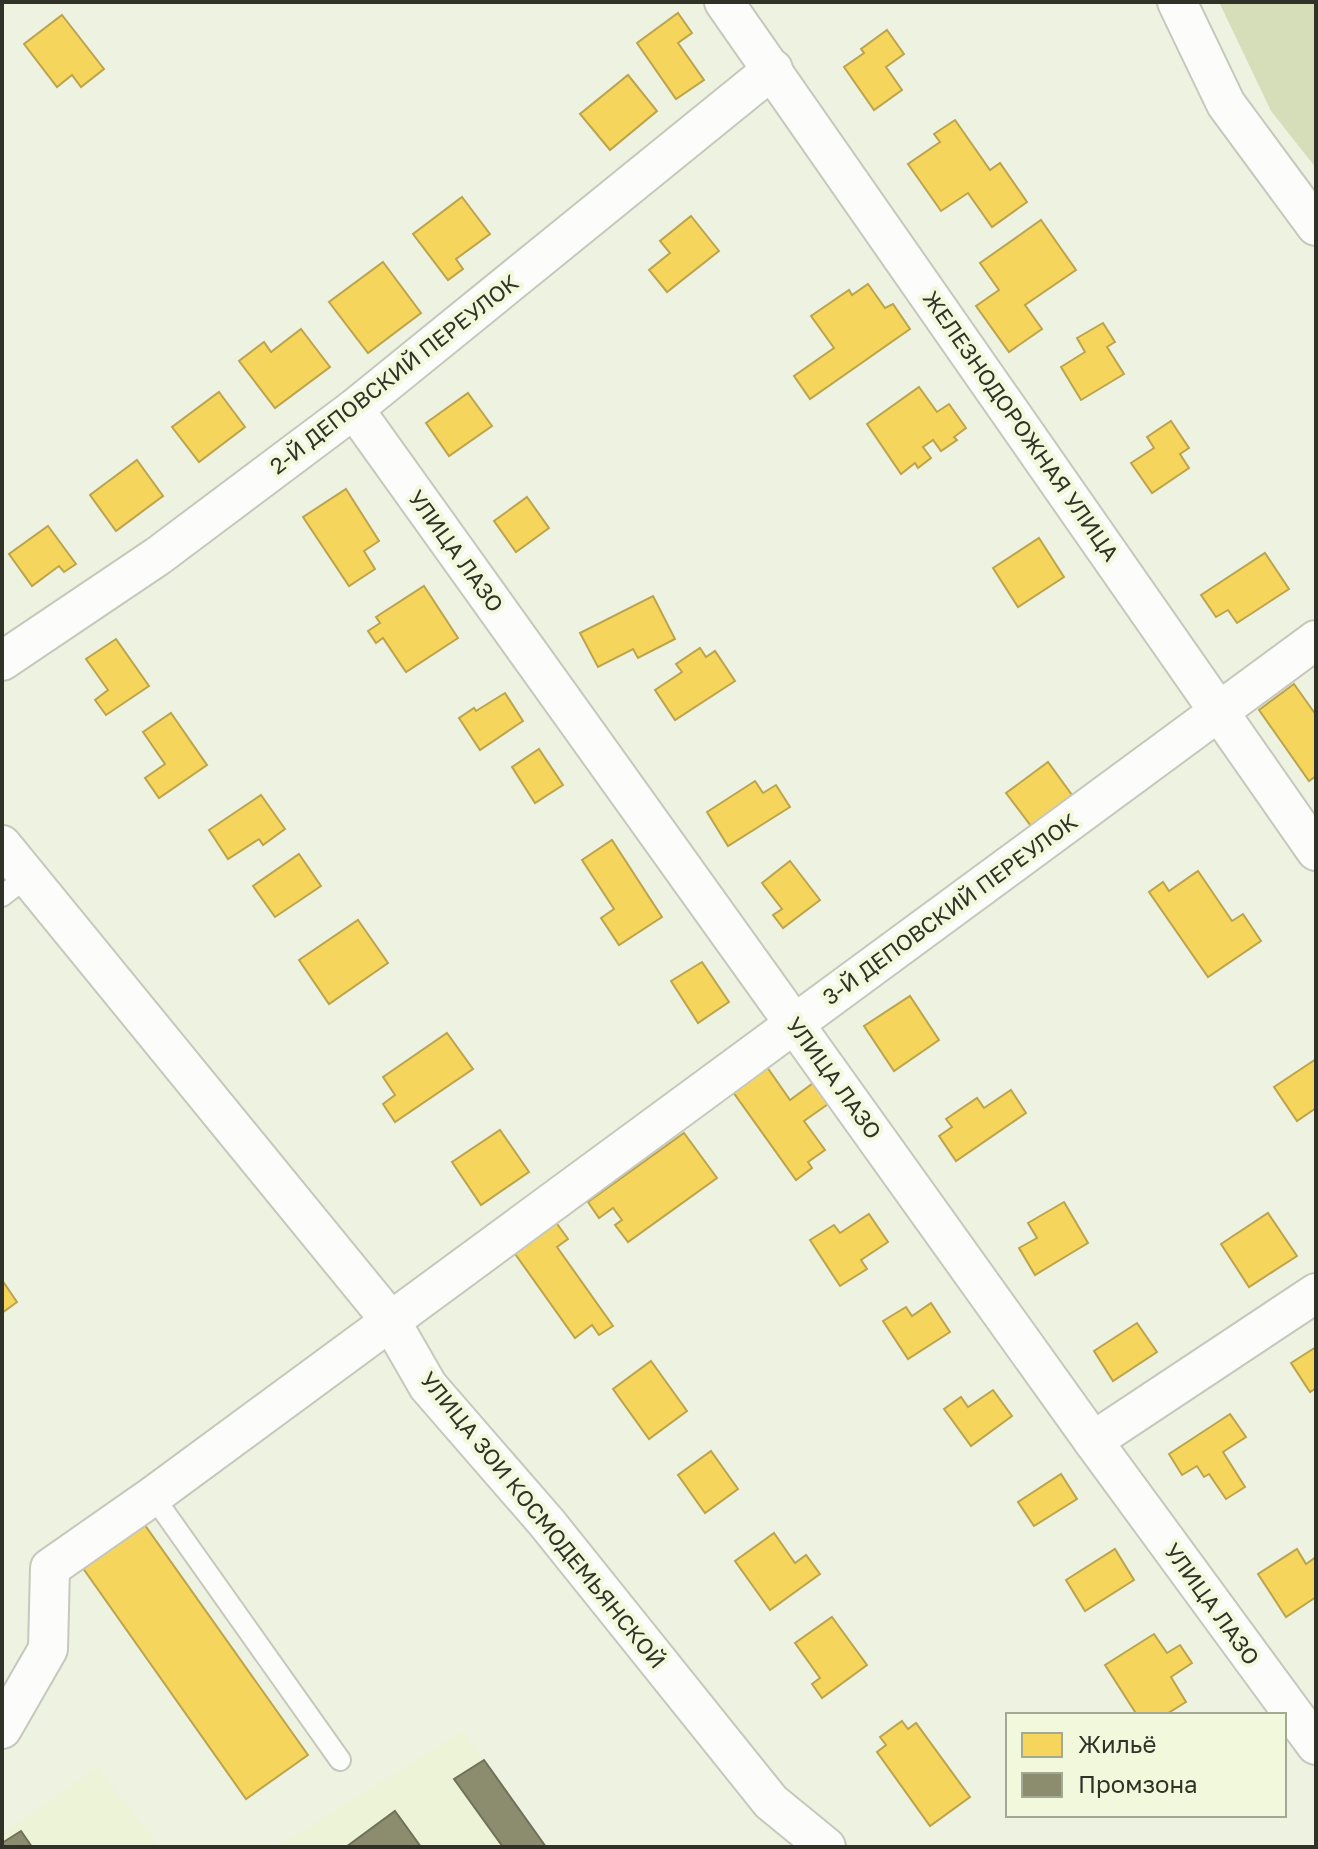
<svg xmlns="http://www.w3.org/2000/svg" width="1318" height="1849" font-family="'Golos Text',sans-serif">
  <rect width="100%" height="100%" fill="#eef2e1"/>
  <g fill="#ecf3d6">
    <polygon points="463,1731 546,1847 276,1847"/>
    <polygon points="97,1768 159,1847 2,1847 2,1834"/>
  </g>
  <polygon fill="#d6deb9" points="1219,2 1316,2 1316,168 1271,111"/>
  <g fill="#f6d55c" stroke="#bba44c" stroke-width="2">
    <polygon points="678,13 692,33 678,43 704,80 676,99 637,43"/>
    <polygon points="62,15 104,69 81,87 72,75 57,87 24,44"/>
    <polygon points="887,30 904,54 886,67 902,90 874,110 844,67 864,53 861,49"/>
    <polygon points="628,75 657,111 610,150 580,114"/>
    <polygon points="955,120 990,170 1000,163 1027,202 992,227 968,193 941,211 908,164 940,142 934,134"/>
    <polygon points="462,197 490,234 456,259 463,269 448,280 413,234"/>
    <polygon points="691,216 719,251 667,292 649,270 670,253 660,241"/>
    <polygon points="1041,220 1076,270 1025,305 1042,329 1009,352 976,306 999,290 980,263"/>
    <polygon points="383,262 421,313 368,353 329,302"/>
    <polygon points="868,284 885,308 893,304 910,329 810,399 794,376 834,348 811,316 849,290 852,295"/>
    <polygon points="1103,323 1115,342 1107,347 1124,374 1081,400 1061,367 1085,352 1077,338"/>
    <polygon points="301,329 330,367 275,408 239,361 264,342 271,352"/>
    <polygon points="919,387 937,412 949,404 966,428 954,437 957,440 941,451 933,440 923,447 931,458 918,468 915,463 901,474 867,424"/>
    <polygon points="219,392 245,427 199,462 172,427"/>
    <polygon points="468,393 492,426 449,456 426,423"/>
    <polygon points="1171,421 1189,448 1180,454 1189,468 1152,493 1131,463 1154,448 1147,437"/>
    <polygon points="137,460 163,496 116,531 90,495"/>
    <polygon points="346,489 379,541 364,551 375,569 349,586 303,517"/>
    <polygon points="527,497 549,528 516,552 494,521"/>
    <polygon points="48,526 76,564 64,572 59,566 32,586 9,554"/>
    <polygon points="1039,538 1064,577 1018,607 993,568"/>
    <polygon points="1265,553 1289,589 1237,623 1228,610 1216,617 1201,595"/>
    <polygon points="424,586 458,638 406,672 383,638 376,643 368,631 380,623 376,617"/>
    <polygon points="653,596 675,639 638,658 633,649 598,667 580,633"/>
    <polygon points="116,639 149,686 106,715 95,700 108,690 86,659"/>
    <polygon points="700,648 706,657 715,651 735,681 675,720 655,690 682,672 676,664"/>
    <polygon points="1294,684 1316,715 1316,776 1309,781 1259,710"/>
    <polygon points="505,693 523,721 480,750 459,718 474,708 476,711"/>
    <polygon points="171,713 207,765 159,798 145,778 165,764 143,732"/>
    <polygon points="539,749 563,785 535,803 512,767"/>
    <polygon points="1048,762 1072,795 1031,826 1006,793"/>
    <polygon points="755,781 763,793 776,785 790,807 728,846 707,812"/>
    <polygon points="261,795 285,829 263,845 259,839 228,859 209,830"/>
    <polygon points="612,840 662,917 619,945 601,918 614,909 582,860"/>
    <polygon points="299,854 321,886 275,917 253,886"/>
    <polygon points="790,861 820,900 783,928 773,915 782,909 762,883"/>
    <polygon points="1198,871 1232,921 1243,914 1261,941 1208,977 1149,892 1163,882 1169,891"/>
    <polygon points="358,920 388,963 329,1004 299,960"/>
    <polygon points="702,962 729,1002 698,1023 671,981"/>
    <polygon points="910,996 939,1040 894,1071 864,1026"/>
    <polygon points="447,1033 473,1069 395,1122 383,1104 395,1095 383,1077"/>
    <polygon points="1316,1059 1316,1108 1297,1121 1274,1087"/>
    <polygon points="767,1067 790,1100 816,1081 831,1102 804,1121 825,1150 808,1162 812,1168 796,1180 733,1092"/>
    <polygon points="1011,1090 1026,1113 956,1161 939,1136 952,1127 946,1119 977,1098 984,1108"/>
    <polygon points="500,1130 529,1172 481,1205 452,1162"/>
    <polygon points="684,1133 717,1178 628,1242 615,1225 622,1220 613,1208 599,1218 588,1202"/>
    <polygon points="1064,1202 1088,1243 1035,1275 1019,1248 1037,1238 1028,1223"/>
    <polygon points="1268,1213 1297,1256 1249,1287 1221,1244"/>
    <polygon points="869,1214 888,1242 861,1260 867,1269 840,1286 810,1240 834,1225 840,1233"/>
    <polygon points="555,1221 568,1239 557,1247 613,1326 599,1335 592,1325 575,1338 513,1251"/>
    <polygon points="2,1280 17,1302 2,1313"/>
    <polygon points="931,1303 950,1332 908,1359 883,1321 906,1307 912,1316"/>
    <polygon points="1137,1323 1157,1352 1113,1381 1094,1351"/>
    <polygon points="1316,1347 1316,1388 1310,1392 1291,1363"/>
    <polygon points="651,1361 687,1411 649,1439 613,1389"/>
    <polygon points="993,1390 1012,1416 971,1446 944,1409 961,1397 968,1407"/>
    <polygon points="1230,1414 1246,1437 1223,1452 1245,1487 1226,1499 1209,1474 1204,1477 1197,1466 1182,1475 1169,1454"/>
    <polygon points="711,1451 738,1489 705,1513 678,1475"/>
    <polygon points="1061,1474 1077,1499 1034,1526 1018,1502"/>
    <polygon points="142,1521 308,1755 246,1799 80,1564"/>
    <polygon points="774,1533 795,1563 806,1555 820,1574 770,1610 735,1561"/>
    <polygon points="1115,1549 1134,1580 1085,1611 1066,1580"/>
    <polygon points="1297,1549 1306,1564 1316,1557 1316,1597 1286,1617 1258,1574"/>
    <polygon points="832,1617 867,1665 822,1698 812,1684 820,1678 795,1643"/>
    <polygon points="1154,1634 1167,1653 1180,1645 1192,1663 1171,1677 1186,1702 1165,1715 1137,1715 1105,1665"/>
    <polygon points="902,1721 908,1729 916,1723 970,1797 930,1826 877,1752 886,1745 880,1737"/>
  </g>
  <g fill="#8c8c6e" stroke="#707159" stroke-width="2">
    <polygon points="484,1760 546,1847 503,1847 454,1779"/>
    <polygon points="395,1811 421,1847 346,1847"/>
    <polygon points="21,1831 32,1847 2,1847 2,1843"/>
  </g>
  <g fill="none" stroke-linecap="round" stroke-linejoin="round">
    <g stroke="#c5c8ba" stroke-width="24">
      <g id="service">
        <polyline points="2,896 28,876"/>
        <polyline points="153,1496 340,1760"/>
      </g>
    </g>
    <g stroke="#c5c8ba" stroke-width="42">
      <g id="minor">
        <polyline points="724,2 1316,851"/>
        <polyline points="1177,2 1226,104 1316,226"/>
        <polyline points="354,409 1093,1441 1316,1745"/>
        <polyline points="2,661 158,556 354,409 773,69"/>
        <polyline points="2,845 390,1320 428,1386 547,1523 771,1802 826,1847"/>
        <polyline points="1093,1441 1316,1293"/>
        <polyline points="2,1729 48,1649 50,1568 153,1496 1316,640"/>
      </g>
    </g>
    <use href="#service" stroke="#fcfdfa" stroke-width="20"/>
    <use href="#minor" stroke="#fcfdfa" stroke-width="38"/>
  </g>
  <g text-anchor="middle" stroke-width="8" stroke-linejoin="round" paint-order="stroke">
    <g font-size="22" fill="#303227" stroke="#f2f8db">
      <text transform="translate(394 374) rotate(-38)" y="8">2-Й ДЕПОВСКИЙ ПЕРЕУЛОК</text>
      <text transform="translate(1021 426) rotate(55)" y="8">ЖЕЛЕЗНОДОРОЖНАЯ УЛИЦА</text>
      <text transform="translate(456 551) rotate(54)" y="8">УЛИЦА ЛАЗО</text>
      <text transform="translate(950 909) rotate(-36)" y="8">3-Й ДЕПОВСКИЙ ПЕРЕУЛОК</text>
      <text transform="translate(834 1078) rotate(54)" y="8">УЛИЦА ЛАЗО</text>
      <text transform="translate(543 1520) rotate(51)" y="8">УЛИЦА ЗОИ КОСМОДЕМЬЯНСКОЙ</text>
      <text transform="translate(1212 1604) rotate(54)" y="8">УЛИЦА ЛАЗО</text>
    </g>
  </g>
  <rect width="1318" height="1849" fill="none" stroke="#303227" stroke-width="8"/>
  <rect x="1006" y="1713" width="280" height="104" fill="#f2f8db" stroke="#a4a993" stroke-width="2"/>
  <rect x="1022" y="1733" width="40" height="24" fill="#f6d55c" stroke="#a4a993" stroke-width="2"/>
  <text x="1078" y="1753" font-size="24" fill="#303227">Жильё</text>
  <rect x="1022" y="1773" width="40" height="24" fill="#8c8c6e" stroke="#a4a993" stroke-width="2"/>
  <text x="1078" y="1793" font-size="24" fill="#303227">Промзона</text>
</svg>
